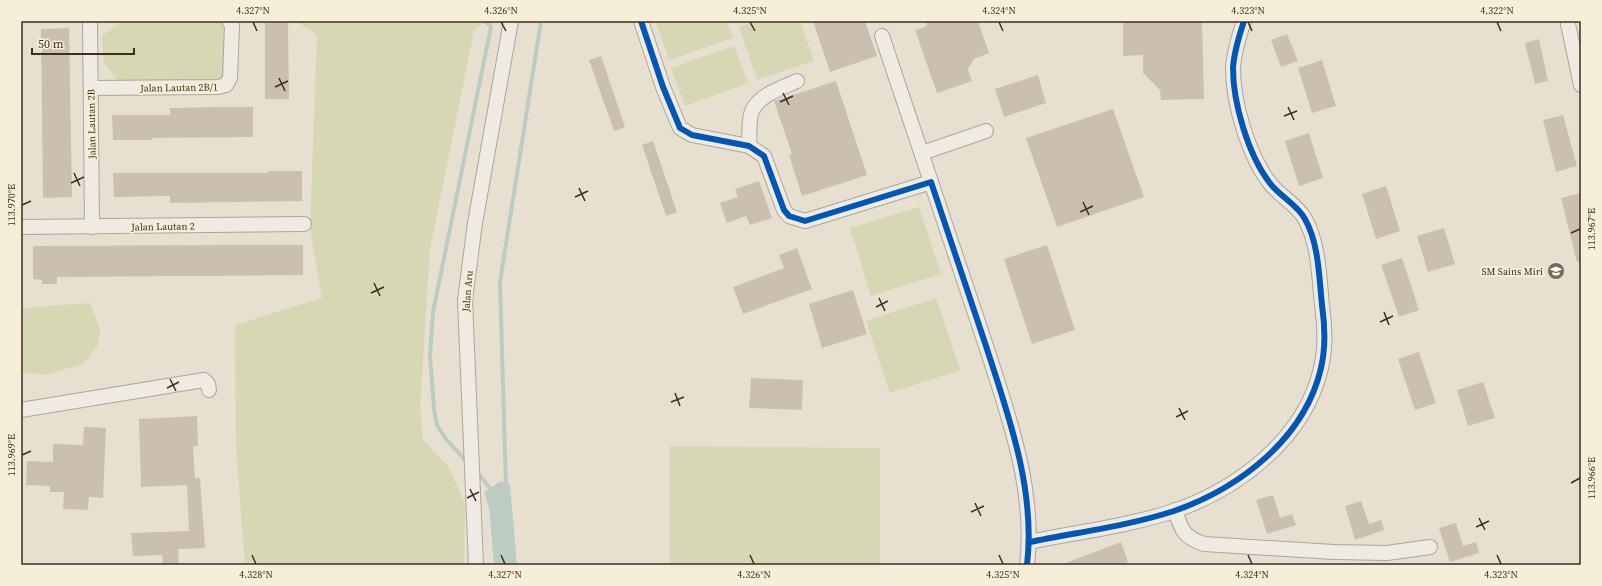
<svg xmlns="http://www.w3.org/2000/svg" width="1602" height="586" font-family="'Source Serif 4',serif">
  <rect width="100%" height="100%" fill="#e7e0d1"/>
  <g fill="#d6d7b3">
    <polygon points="122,21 219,21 227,26 227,76 216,83 119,81 104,63 102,36"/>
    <polygon points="296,21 485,21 474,31 430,248 420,407 423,440 449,467 465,505 464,565 245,565 236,449 235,325 322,298 310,229 317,35"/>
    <polygon points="659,21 727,21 733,38 669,60 656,22"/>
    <polygon points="755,21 800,21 814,61 757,80 739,27"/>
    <polygon points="734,46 748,83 685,106 671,68"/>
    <polygon points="919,207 941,274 871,296 850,228"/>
    <polygon points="936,298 960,370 890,393 866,321"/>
    <polygon points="90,303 100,329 98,345 83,364 44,375 21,372 21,308"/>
    <polygon points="670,446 880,448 880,565 670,565"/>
  </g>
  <polygon fill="#bcccc2" points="501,481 510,485 517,565 494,565 489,508 484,492"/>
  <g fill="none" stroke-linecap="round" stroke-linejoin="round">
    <g stroke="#bcccc2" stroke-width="4">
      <polyline points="468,463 445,438 437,425 434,409 430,356 433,312 491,27 485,21"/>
      <polyline points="477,472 493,492"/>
      <polyline points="506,487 500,282 541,21"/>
    </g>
  </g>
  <g fill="#cbbfb2">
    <polygon points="813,21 865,21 877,56 830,72"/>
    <polygon points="926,21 978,21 989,53 974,59 968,69 972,81 937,93 915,30 927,26"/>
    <polygon points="1123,21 1202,21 1204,99 1161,100 1160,90 1143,73 1143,55 1123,56"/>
    <polygon points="265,23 288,23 289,99 265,99"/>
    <polygon points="69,28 72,197 43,198 41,29"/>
    <polygon points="1287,34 1298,61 1281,67 1271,40"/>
    <polygon points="1539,39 1548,81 1535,84 1525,43"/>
    <polygon points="601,56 625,127 614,131 589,60"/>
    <polygon points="1322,60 1336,106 1312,113 1298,68"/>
    <polygon points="1038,75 1046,103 1004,117 995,89"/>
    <polygon points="836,81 867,175 802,196 789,155 792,154 774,101"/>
    <polygon points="219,107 253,107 253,137 151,138 152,140 113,140 112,115 170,115 170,108"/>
    <polygon points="1113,109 1144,197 1057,227 1026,138"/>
    <polygon points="1563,115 1577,166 1556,172 1543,120"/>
    <polygon points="1309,133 1323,178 1299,186 1285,141"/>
    <polygon points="653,141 677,212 666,216 642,145"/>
    <polygon points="268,171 302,171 302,201 170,203 170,196 114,197 113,173 268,173"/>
    <polygon points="759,181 772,218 750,225 746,216 727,223 720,203 738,197 735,189"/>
    <polygon points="1386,186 1400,231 1376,239 1362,194"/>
    <polygon points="1581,193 1581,262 1577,262 1561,198"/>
    <polygon points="1444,228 1455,264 1428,272 1417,236"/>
    <polygon points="220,245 303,245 303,275 57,277 57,284 42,284 42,280 33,279 33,246"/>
    <polygon points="1047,245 1075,330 1032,344 1004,259"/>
    <polygon points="797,248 812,289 743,314 733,287 784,268 779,255"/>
    <polygon points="1402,258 1419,310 1399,317 1381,265"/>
    <polygon points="853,290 867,334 822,348 809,304"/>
    <polygon points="1419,352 1436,403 1415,410 1398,359"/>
    <polygon points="751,378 803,380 802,410 749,408"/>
    <polygon points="1483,382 1495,418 1468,426 1457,390"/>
    <polygon points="197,416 198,446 193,446 195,478 200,478 205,548 178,549 179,565 163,565 162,555 133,556 131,533 189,531 187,485 141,487 139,419"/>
    <polygon points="84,427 106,428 103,498 89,497 88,510 63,509 64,492 50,492 50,486 26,485 27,461 53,462 53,444 83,445"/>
    <polygon points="1273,495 1280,518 1292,514 1296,525 1267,534 1256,500"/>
    <polygon points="1361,501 1369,524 1381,520 1384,530 1355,540 1345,506"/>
    <polygon points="1456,523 1463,546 1476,542 1479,553 1450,562 1439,528"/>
    <polygon points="1121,542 1128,562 1119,565 1061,565"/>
  </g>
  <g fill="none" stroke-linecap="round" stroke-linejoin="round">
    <g stroke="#ada599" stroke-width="16">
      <g id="minor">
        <polyline points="90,21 92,227"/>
        <path d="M641 21 663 87 680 128 692 135 749 146 764 156 784 210 789 216 805 221 931 182C949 235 967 289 985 343 1008 414 1036 490 1027 565"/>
        <polyline points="1568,24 1581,85"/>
        <polyline points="882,36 931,182"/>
        <polyline points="91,88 218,87 226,85 230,78 232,25 229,21"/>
        <path d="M749 146C750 135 748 120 752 111 760 94 782 88 797 81"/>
        <polyline points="922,153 986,131"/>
        <polyline points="21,227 304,224"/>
        <polyline points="21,410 204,380 208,384 209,390"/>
        <path d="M1175 510C1181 529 1183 537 1204 544L1334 552 1387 553 1430 547"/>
        <path d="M1030 542C1078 532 1128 526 1174 511 1240 488 1305 438 1321 368 1326 347 1325 326 1322 305 1319 277 1319 244 1305 219 1297 204 1279 196 1269 182 1248 154 1233 103 1233 68 1234 52 1239 36 1244 21"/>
        <polyline points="476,565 465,300 475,223 511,21"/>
      </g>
    </g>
    <use href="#minor" stroke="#efebe3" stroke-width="14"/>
    <g stroke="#f7eed8" stroke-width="8">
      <g id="cycleway">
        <path d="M641 21 663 87 680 128 692 135 749 146 764 156 784 210 789 216 805 221 931 182C949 235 967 289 985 343 1008 414 1036 490 1027 565"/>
        <path d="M1030 542C1078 532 1128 526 1174 511 1240 488 1305 438 1321 368 1326 347 1325 326 1322 305 1319 277 1319 244 1305 219 1297 204 1279 196 1269 182 1248 154 1233 103 1233 68 1234 52 1239 36 1244 21"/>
      </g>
    </g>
    <use href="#cycleway" stroke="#0057b8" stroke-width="6"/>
  </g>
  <path fill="none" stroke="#3d2e20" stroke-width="1.5" d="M253 22 257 31M501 22 506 31M750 22 755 31M999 22 1003 31M1248 22 1252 31M1497 22 1501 31M279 78 285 91M275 87 288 81M783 93 789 105M780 102 793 96M1288 107 1294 120M1284 116 1297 111M74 173 80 186M71 183 84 177M579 188 585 201M575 197 588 191M1083 202 1089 215M22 205 31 201M1080 212 1093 206M1571 233 1580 229M374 283 380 296M371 293 384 287M879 298 885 311M876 307 888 301M1384 312 1389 325M1380 322 1393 316M170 379 176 391M167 388 179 382M675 393 680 406M671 402 684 397M1179 408 1185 420M1176 417 1188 411M22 455 31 451M1571 483 1580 478M470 489 476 501M467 498 479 492M975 503 981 516M971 512 984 506M1479 518 1485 530M1476 527 1489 521M252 555 256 564M501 555 505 564M750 555 754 564M999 555 1003 564M1248 555 1252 564M1497 555 1501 564"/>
  <defs>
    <g id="school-disc" transform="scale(0.9)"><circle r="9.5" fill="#786c5e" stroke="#f7eed8"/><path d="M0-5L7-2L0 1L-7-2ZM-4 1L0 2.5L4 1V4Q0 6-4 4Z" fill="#fff"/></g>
  </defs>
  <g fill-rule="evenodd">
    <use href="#school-disc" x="1556" y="271"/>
  </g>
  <g text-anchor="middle" stroke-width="4" stroke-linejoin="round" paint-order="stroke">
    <g font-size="10" fill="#3d2e20" stroke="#f7eed8">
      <text transform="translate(179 87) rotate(-1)" y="4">Jalan Lautan 2B/1</text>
      <text transform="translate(91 124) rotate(-91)" y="4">Jalan Lautan 2B</text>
      <text transform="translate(163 226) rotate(-1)" y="4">Jalan Lautan 2</text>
      <text transform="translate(467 291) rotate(-85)" y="4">Jalan Aru</text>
    </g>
    <g font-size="10" fill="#3d2e20" stroke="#f7eed8" text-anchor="end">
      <text x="1543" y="275">SM Sains Miri</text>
    </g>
  </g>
  <rect width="1602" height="586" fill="none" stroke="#f7eed8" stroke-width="44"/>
  <path d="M32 48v6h102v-6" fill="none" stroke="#3d2e20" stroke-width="2"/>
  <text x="38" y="48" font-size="12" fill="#3d2e20" stroke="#f7eed8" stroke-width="3" paint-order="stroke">50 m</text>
  <rect x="22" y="22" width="1558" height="542" fill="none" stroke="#3d2e20" stroke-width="1.5"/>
  <g font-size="10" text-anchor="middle" fill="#3d2e20">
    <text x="253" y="14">4.327°N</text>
    <text x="501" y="14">4.326°N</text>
    <text x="750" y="14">4.325°N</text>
    <text x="999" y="14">4.324°N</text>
    <text x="1248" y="14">4.323°N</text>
    <text x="1497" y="14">4.322°N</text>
    <text transform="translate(11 205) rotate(-90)" y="4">113.970°E</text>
    <text transform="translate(1591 229) rotate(-90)" y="4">113.967°E</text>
    <text transform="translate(11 455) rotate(-90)" y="4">113.969°E</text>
    <text transform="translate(1591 478) rotate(-90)" y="4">113.966°E</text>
    <text x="256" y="578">4.328°N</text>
    <text x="505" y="578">4.327°N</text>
    <text x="754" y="578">4.326°N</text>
    <text x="1003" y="578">4.325°N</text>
    <text x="1252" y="578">4.324°N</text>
    <text x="1501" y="578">4.323°N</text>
  </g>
</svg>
